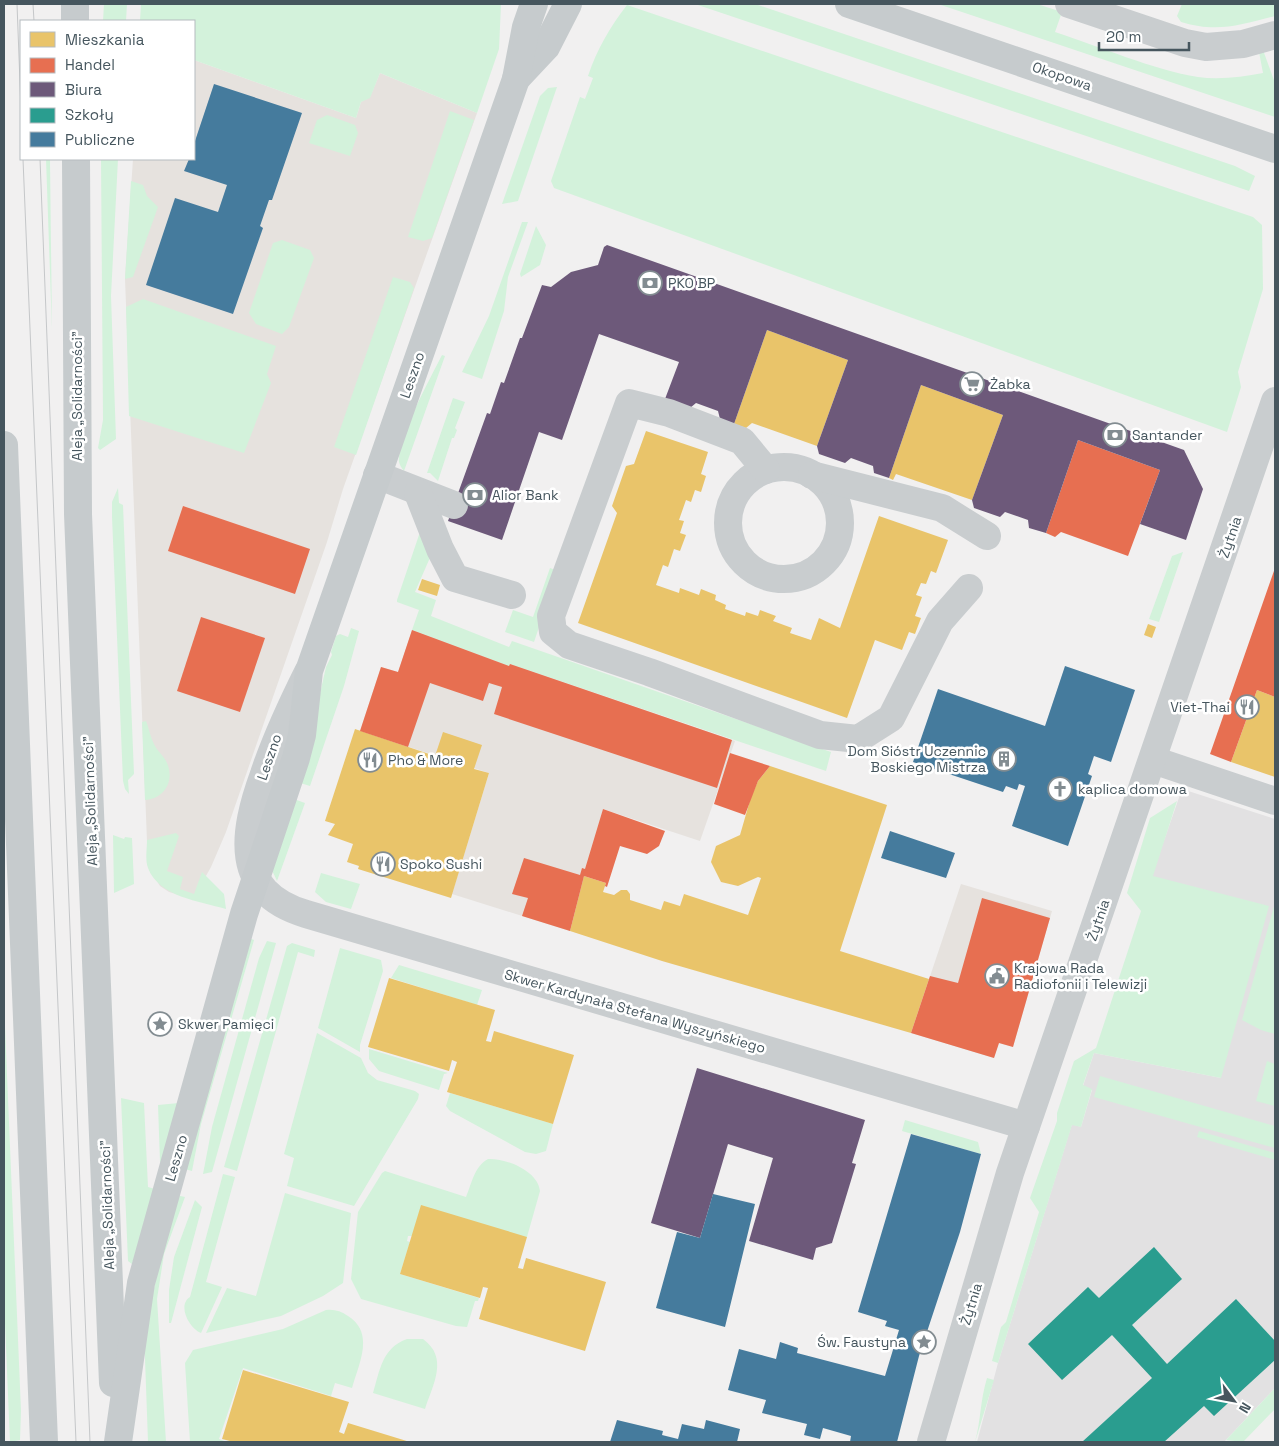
<svg xmlns="http://www.w3.org/2000/svg" width="1279" height="1446" font-family="'Space Grotesk',sans-serif">
  <rect width="100%" height="100%" fill="#f1f0f0"/>
  <g fill="#e6e2de">
    <polygon points="194,60 356,118 361,102 370,97 380,73 477,113 343,489 327,542 226,832 211,867 193,899 169,892 160,886 148,867 125,279 133,159 194,159"/>
    <polygon points="412,630 735,741 700,841 603,809 570,931 452,894 489,773 360,731 381,667 398,672"/>
    <polygon points="961,884 1052,911 1013,1047 999,1043 994,1058 911,1033"/>
  </g>
  <polygon fill="#e2e1e2" points="1182,789 1275,819 1275,1388 1224,1442 977,1442 998,1363 1072,1124 1081,1127 1092,1090 1083,1086 1094,1053 1221,1078 1152,875"/>
  <g fill="#d3f2db">
    <polygon points="104,4 127,4 126,21 103,21"/>
    <polygon points="141,4 501,4 499,49 477,113 380,73 370,98 361,102 356,118 194,60 194,21 140,21"/>
    <polygon points="695,4 755,4 1235,166 1255,176 1249,191"/>
    <path d="M938 4H1037L1062 12 1055 32C1098 46 1154 70 1198 77 1219 80 1242 77 1263 73L1259 52 1263 50 1275 83V117Z"/>
    <path d="M1182 4H1275V16C1240 25 1217 33 1181 22L1177 16Z"/>
    <path d="M627 5 1253 217 1262 225 1263 289 1238 372 1241 387 1227 432 554 188 551 181 580 97 585 99 593 78 588 76C597 49 610 27 627 5Z"/>
    <polygon points="557,87 518,201 502,204 540,96 548,88"/>
    <polygon points="450,111 474,120 432,238 423,241 408,237"/>
    <polygon points="327,115 355,125 358,133 350,156 309,143 317,120"/>
    <polygon points="46,159 50,159 52,330"/>
    <polygon points="101,159 118,159 111,296 116,439 100,450 98,448 103,420"/>
    <polygon points="131,181 143,185 147,196 158,207 133,277 125,279"/>
    <polygon points="522,222 528,222 508,277 504,311 482,379 462,372 489,316"/>
    <polygon points="536,226 546,245 540,265 521,277 520,274"/>
    <polygon points="282,240 310,250 314,258 289,327 282,334 256,324 249,313 273,243"/>
    <polygon points="393,277 410,282 414,288 356,455 334,447"/>
    <polygon points="143,299 276,346 267,374 271,383 244,453 129,416 126,307"/>
    <path d="M442 355 445 356 404 471C401 467 398 463 399 457 401 431 430 379 442 355Z"/>
    <polygon points="453,398 465,402 455,428 457,430 454,438 452,438 438,481 430,473 427,473"/>
    <polygon points="118,488 119,503 123,505 134,774 128,780 129,794 125,789 123,781 112,517 112,502"/>
    <polygon points="421,529 432,553 415,592 436,600 431,616 509,647 512,641 831,752 826,771 510,664 509,666 412,630 419,610 397,602 397,600"/>
    <polygon points="1183,552 1159,622 1149,619 1172,556"/>
    <polygon points="550,568 558,571 534,642 505,632 513,610 533,617"/>
    <polygon points="351,628 359,631 344,686 310,786 297,782 307,751 326,667 332,655 331,652 336,636 340,634 348,637"/>
    <path d="M146 721C149 728 150 736 154 744 157 751 164 756 167 763 175 781 164 799 145 800L142 722Z"/>
    <polygon points="291,798 305,803 277,881 270,866"/>
    <polygon points="1177,801 1153,876 1269,906 1221,1078 1094,1053 1083,1085 1092,1089 1081,1127 1072,1125 998,1363 992,1361 1001,1327 1006,1322 1039,1212 1030,1198 1057,1121 1057,1113 1074,1061 1096,1048 1141,911 1127,893 1150,818"/>
    <path d="M176 833 179 836 167 871 183 877 180 889 194 894 202 872 224 894 226 909C199 901 159 897 148 868 145 860 147 848 147 840Z"/>
    <polygon points="113,835 124,839 125,837 132,838 134,884 114,893"/>
    <polygon points="321,873 360,884 351,909 326,902 315,892"/>
    <polygon points="1275,903 1275,1034 1261,1030 1242,1020"/>
    <polygon points="246,937 254,940 201,1124 192,1171 181,1168"/>
    <polygon points="267,941 276,943 212,1172 203,1174 212,1127 259,958"/>
    <polygon points="292,943 315,950 314,957 298,952 237,1171 224,1167 287,946"/>
    <polygon points="340,948 381,960 383,971 360,1045 360,1052 318,1028"/>
    <polygon points="399,965 482,990 477,1005 391,978"/>
    <polygon points="4,1002 21,1411 20,1440 10,1442 4,1300"/>
    <polygon points="317,1033 361,1058 368,1073 377,1080 415,1091 419,1094 418,1099 354,1206 287,1186 294,1158 284,1154"/>
    <polygon points="369,1049 448,1073 444,1074 439,1090 379,1071 369,1059"/>
    <polygon points="1267,1061 1275,1064 1275,1106 1256,1101"/>
    <polygon points="1100,1076 1275,1126 1275,1148 1094,1097"/>
    <polygon points="450,1093 553,1124 546,1151 536,1154 525,1152 450,1111 446,1106"/>
    <polygon points="121,1098 144,1103 148,1187 155,1189 132,1264 128,1261"/>
    <polygon points="179,1103 163,1162 160,1162 158,1105"/>
    <polygon points="905,1120 978,1142 981,1154 902,1131"/>
    <polygon points="1199,1131 1275,1153 1275,1160 1197,1137"/>
    <path d="M488 1159C506 1158 538 1171 540 1191L527 1237 408 1236 407 1241 410 1242 400 1274 479 1298 478 1301H475L467 1327 456 1326 361 1299 351 1279 358 1212 382 1173 385 1171 466 1197C472 1183 474 1167 488 1159Z"/>
    <path d="M223 1174 235 1177 206 1282 222 1287 201 1333C189 1328 177 1305 190 1297Z"/>
    <polygon points="285,1193 351,1213 343,1283 323,1296 281,1316 206,1333 227,1288 256,1296"/>
    <polygon points="176,1195 185,1197 164,1254 157,1299 166,1442 148,1442 144,1331"/>
    <polygon points="195,1200 202,1207 171,1323 169,1323 169,1290 174,1257"/>
    <path d="M326 1310C334 1309 341 1311 348 1316 375 1333 359 1363 352 1388L335 1383 331 1396 243 1368 219 1439 227 1442H190L185 1363 193 1350 283 1329Z"/>
    <path d="M407 1339H423C449 1358 433 1384 425 1409L373 1393C380 1370 382 1348 407 1339Z"/>
    <path d="M987 1378 994 1380 975 1442C981 1420 980 1401 987 1378Z"/>
    <polygon points="1275,1388 1275,1409 1243,1442 1226,1440"/>
  </g>
  <g fill="#e9c46a">
    <polygon points="767,330 848,360 817,446 752,423 746,428 734,424"/>
    <polygon points="921,385 1003,415 972,500 896,474 893,480 889,478"/>
    <polygon points="646,431 708,452 701,474 706,476 701,492 695,490 691,502 686,500 679,520 684,521 680,533 686,535 680,551 674,549 668,567 663,565 656,585 679,593 680,588 699,595 701,589 716,595 715,600 726,605 725,609 745,616 746,612 758,616 760,610 776,616 773,621 792,628 790,633 811,640 819,618 840,628 879,516 948,540 936,573 931,571 926,584 921,583 916,595 922,597 915,616 921,618 915,634 909,632 902,650 875,640 847,718 578,623 617,513 612,506 626,466 634,464"/>
    <polygon points="422,579 440,585 437,596 418,590"/>
    <polygon points="1148,624 1156,627 1152,638 1144,635"/>
    <polygon points="1257,690 1275,697 1275,777 1231,762"/>
    <polygon points="355,729 435,756 443,732 482,745 474,769 489,773 451,898 358,869 359,866 347,862 353,844 328,835 335,824 325,821"/>
    <polygon points="770,766 887,805 840,951 929,979 911,1033 662,961 570,931 584,876 606,883 603,892 614,895 621,890 627,890 630,894 630,900 661,910 664,901 680,906 684,894 748,915 761,878 758,877 738,886 721,882 711,862 716,846 740,835 751,797 758,781"/>
    <polygon points="389,978 495,1010 486,1041 491,1042 494,1031 574,1055 553,1124 447,1092 457,1062 452,1060 449,1071 368,1047"/>
    <polygon points="421,1205 527,1237 518,1268 523,1269 526,1258 606,1282 585,1351 479,1319 488,1288 483,1287 480,1298 400,1274"/>
    <polygon points="243,1370 349,1402 339,1432 344,1434 348,1423 410,1442 234,1442 222,1439"/>
  </g>
  <g fill="#e76f51">
    <polygon points="1078,440 1160,470 1128,556 1061,532 1055,537 1046,533"/>
    <polygon points="183,506 310,549 295,594 168,551"/>
    <polygon points="1275,568 1275,697 1257,690 1231,762 1210,754"/>
    <polygon points="201,617 265,638 240,712 177,691"/>
    <polygon points="412,630 509,666 510,664 732,740 717,788 494,714 502,687 489,683 483,701 430,683 408,747 360,731 381,667 398,672"/>
    <polygon points="730,753 770,766 758,781 745,815 714,804"/>
    <polygon points="603,809 665,831 659,846 647,854 620,846 607,887 605,886 606,883 584,876 570,931 522,916 528,898 512,894 524,858 580,875 582,868 585,869"/>
    <polygon points="982,898 1050,918 1013,1047 999,1043 994,1058 911,1033 930,976 958,983"/>
  </g>
  <g fill="#6d597a">
    <polygon points="607,245 1184,450 1203,489 1186,540 1140,524 1160,470 1078,440 1046,533 1029,528 1028,520 1005,512 1000,517 974,508 972,500 1003,415 921,385 889,478 874,473 873,466 851,458 845,463 819,454 817,446 848,360 767,330 734,424 720,419 718,411 696,403 690,408 665,399 679,362 599,334 562,440 539,432 502,540 448,521 487,413 490,414 501,382 504,383 520,338 522,338 542,285 551,287 571,272 598,265 604,247"/>
    <polygon points="697,1068 865,1120 852,1163 856,1164 832,1243 816,1248 813,1260 749,1241 773,1158 728,1144 700,1238 651,1223"/>
  </g>
  <polygon fill="#2a9d8f" points="1154,1247 1182,1279 1132,1325 1167,1364 1236,1299 1275,1341 1275,1360 1214,1416 1204,1406 1164,1442 1082,1442 1152,1378 1112,1335 1062,1380 1028,1344 1088,1287 1099,1298"/>
  <g fill="#457b9d">
    <polygon points="214,84 302,113 272,200 269,200 260,226 263,228 233,314 146,285 175,198 218,212 227,185 184,171 189,159 194,159 194,144"/>
    <polygon points="1065,666 1135,690 1111,762 1094,756 1088,774 1092,776 1068,846 1012,826 1025,786 1019,784 1017,790 1006,786 1003,792 913,762 938,689 1045,726"/>
    <polygon points="890,831 955,853 946,878 881,858"/>
    <polygon points="911,1134 981,1154 960,1232 919,1356 897,1442 850,1442 851,1436 823,1428 820,1439 804,1435 807,1424 762,1413 766,1400 728,1390 739,1349 776,1359 780,1342 798,1348 797,1353 885,1376 899,1330 885,1326 887,1321 858,1312"/>
    <polygon points="713,1194 755,1204 725,1327 656,1308 677,1232 700,1238"/>
    <polygon points="617,1420 663,1431 662,1435 678,1439 682,1424 704,1429 706,1420 740,1429 737,1442 610,1442"/>
  </g>
  <g fill="none" stroke-linecap="round" stroke-linejoin="round">
    <g stroke="#c9cdcf" stroke-width="28">
      <polyline points="1069,4 1185,43 1206,47 1243,44 1275,35"/>
      <circle cx="784" cy="523" r="56"/>
      <polyline points="766,470 742,441 669,413 629,403 551,616 553,632 569,645 649,672 820,735 858,739 891,718 940,621 969,588"/>
      <polyline points="377,475 454,505"/>
      <polyline points="812,475 942,508 987,536"/>
      <polyline points="418,493 440,549 455,578 512,595"/>
      <path d="M308 672C291 706 276 738 264 774 243 832 232 892 306 914L1026 1126"/>
      <polyline points="1153,760 1275,801"/>
      <polyline points="931,1442 1010,1173 1275,401"/>
    </g>
    <g stroke="#c6cbcd" stroke-width="28">
      <polyline points="75,4 75,21"/>
      <polyline points="849,4 1275,149"/>
      <polyline points="516,79 546,47 568,4"/>
      <polyline points="76,159 78,514 113,1383"/>
      <polyline points="4,445 44,1442"/>
      <polyline points="118,1442 141,1283 244,914 296,758 302,735 309,671 516,79 526,27 534,4"/>
    </g>
    <g stroke="#c5c7c9" stroke-width="1">
      <polyline points="17,4 21,109"/>
      <polyline points="33,4 34,21"/>
      <polyline points="23,159 76,1442"/>
      <polyline points="40,159 90,1442"/>
    </g>
  </g>
  <defs>
    <g id="bank-ring" transform="scale(1.25)"><circle r="9.5" fill="#fff" stroke="#828c91" stroke-width="1.5"/><path d="M-6-4H6V4H-6ZM0-2.3a2.3 2.3 0 1 0 0 4.6a2.3 2.3 0 1 0 0-4.6Z" fill="#828c91"/></g>
    <g id="supermarket-ring" transform="scale(1.25)"><circle r="9.5" fill="#fff" stroke="#828c91" stroke-width="1.5"/><path d="M-6-5.5h2.5l.6 2H6L4.5 2H-2.5L-4.4-4H-6ZM-1.5 3.2a1.3 1.3 0 1 0 .1 0ZM3 3.2a1.3 1.3 0 1 0 .1 0Z" fill="#828c91"/></g>
    <g id="restaurant-ring" transform="scale(1.25)"><circle r="9.5" fill="#fff" stroke="#828c91" stroke-width="1.5"/><path d="M-5-6h1v4h1v-4h1v4h1v-4h1v5L-1.5 .5V6h-2V.5L-5-1ZM5-6V6H3V1.5H1.5Q1.5-4 5-6Z" fill="#828c91"/></g>
    <g id="building-ring" transform="scale(1.25)"><circle r="9.5" fill="#fff" stroke="#828c91" stroke-width="1.5"/><path d="M-4-6H4V6H1V3H-1V6H-4ZM-2.5-4.3h1.7v1.8h-1.7ZM.8-4.3h1.7v1.8H.8ZM-2.5-1h1.7V.8h-1.7ZM.8-1h1.7V.8H.8Z" fill="#828c91"/></g>
    <g id="church-ring" transform="scale(1.25)"><circle r="9.5" fill="#fff" stroke="#828c91" stroke-width="1.5"/><path d="M-1.2-6h2.4v3.5h3.3v2.4h-3.3V6h-2.4V-.1h-3.3v-2.4h3.3Z" fill="#828c91"/></g>
    <g id="civic-ring" transform="scale(1.25)"><circle r="9.5" fill="#fff" stroke="#828c91" stroke-width="1.5"/><path d="M-.6-6.5H3V-4.5H.6V-3L4-1V1h2V6H-6V1h2V-1L-.6-3ZM-1.2 2.5V6h2.4V2.5Z" fill="#828c91"/></g>
    <g id="sight-ring" transform="scale(1.25)"><circle r="9.5" fill="#fff" stroke="#828c91" stroke-width="1.5"/><path d="M0-6L1.8-2.2L6-1.7L2.9 1.2L3.7 5.4L0 3.3L-3.7 5.4L-2.9 1.2L-6-1.7L-1.8-2.2Z" fill="#828c91"/></g>
  </defs>
  <g fill-rule="evenodd">
    <use href="#bank-ring" x="650" y="283"/>
    <use href="#supermarket-ring" x="972" y="384"/>
    <use href="#bank-ring" x="1115" y="435"/>
    <use href="#bank-ring" x="475" y="495"/>
    <use href="#restaurant-ring" x="1247" y="707"/>
    <use href="#building-ring" x="1004" y="759"/>
    <use href="#restaurant-ring" x="370" y="760"/>
    <use href="#church-ring" x="1060" y="789"/>
    <use href="#restaurant-ring" x="383" y="864"/>
    <use href="#civic-ring" x="997" y="976"/>
    <use href="#sight-ring" x="160" y="1024"/>
    <use href="#sight-ring" x="924" y="1342"/>
  </g>
  <g text-anchor="middle" stroke-width="5" stroke-linejoin="round" paint-order="stroke">
    <g font-size="14" fill="#46565e" stroke="#fff">
      <text transform="translate(1062 76) rotate(19)" y="5">Okopowa</text>
      <text transform="translate(412 375) rotate(-71)" y="5">Leszno</text>
      <text transform="translate(77 396) rotate(-90)" y="5">Aleja „Solidarności”</text>
      <text transform="translate(1230 537) rotate(-71)" y="5">Żytnia</text>
      <text transform="translate(269 757) rotate(-71)" y="5">Leszno</text>
      <text transform="translate(90 801) rotate(-92)" y="5">Aleja „Solidarności”</text>
      <text transform="translate(1098 920) rotate(-71)" y="5">Żytnia</text>
      <text transform="translate(635 1011) rotate(16)" y="5">Skwer Kardynała Stefana Wyszyńskiego</text>
      <text transform="translate(176 1158) rotate(-74)" y="5">Leszno</text>
      <text transform="translate(107 1205) rotate(-92)" y="5">Aleja „Solidarności”</text>
      <text transform="translate(971 1304) rotate(-73)" y="5">Żytnia</text>
    </g>
    <g font-size="14" fill="#46565e" stroke="#fff" text-anchor="start">
      <text x="668" y="288">PKO BP</text>
      <text x="990" y="389">Żabka</text>
      <text x="1132" y="440">Santander</text>
      <text x="492" y="500">Alior Bank</text>
      <text x="1230" y="712" text-anchor="end">Viet-Thai</text>
      <text x="986" y="756" text-anchor="end">Dom Sióstr Uczennic<tspan x="986" dy="16">Boskiego Mistrza</tspan></text>
      <text x="388" y="765">Pho &amp; More</text>
      <text x="1078" y="794">kaplica domowa</text>
      <text x="400" y="869">Spoko Sushi</text>
      <text x="1014" y="973">Krajowa Rada<tspan x="1014" dy="16">Radiofonii i Telewizji</tspan></text>
      <text x="178" y="1029">Skwer Pamięci</text>
      <text x="906" y="1347" text-anchor="end">Św. Faustyna</text>
    </g>
  </g>
  <rect width="1279" height="1446" fill="none" stroke="#46565e" stroke-width="10"/>
  <rect x="20" y="20" width="175" height="140" fill="#ffffff" stroke="#b5bbbf"/>
  <rect x="30" y="32" width="25" height="15" fill="#e9c46a" stroke="#b5bbbf"/>
  <text x="65" y="45" font-size="15" fill="#46565e">Mieszkania</text>
  <rect x="30" y="58" width="25" height="15" fill="#e76f51" stroke="#b5bbbf"/>
  <text x="65" y="70" font-size="15" fill="#46565e">Handel</text>
  <rect x="30" y="82" width="25" height="15" fill="#6d597a" stroke="#b5bbbf"/>
  <text x="65" y="95" font-size="15" fill="#46565e">Biura</text>
  <rect x="30" y="108" width="25" height="15" fill="#2a9d8f" stroke="#b5bbbf"/>
  <text x="65" y="120" font-size="15" fill="#46565e">Szkoły</text>
  <rect x="30" y="132" width="25" height="15" fill="#457b9d" stroke="#b5bbbf"/>
  <text x="65" y="145" font-size="15" fill="#46565e">Publiczne</text>
  <g transform="translate(1234 1401) rotate(122)" stroke="#ffffff" stroke-width="4" paint-order="stroke">
  <path d="M0-4L9 19L0 12L-9 19Z" fill="#46565e"/>
  <text y="-8" font-size="14" font-weight="bold" text-anchor="middle" fill="#46565e">N</text>
  </g>
  <path d="M1099 42v8h90v-8" fill="none" stroke="#46565e" stroke-width="2.5"/>
  <text x="1106" y="42" font-size="15" fill="#46565e" stroke="#ffffff" stroke-width="4" paint-order="stroke">20 m</text>
</svg>
